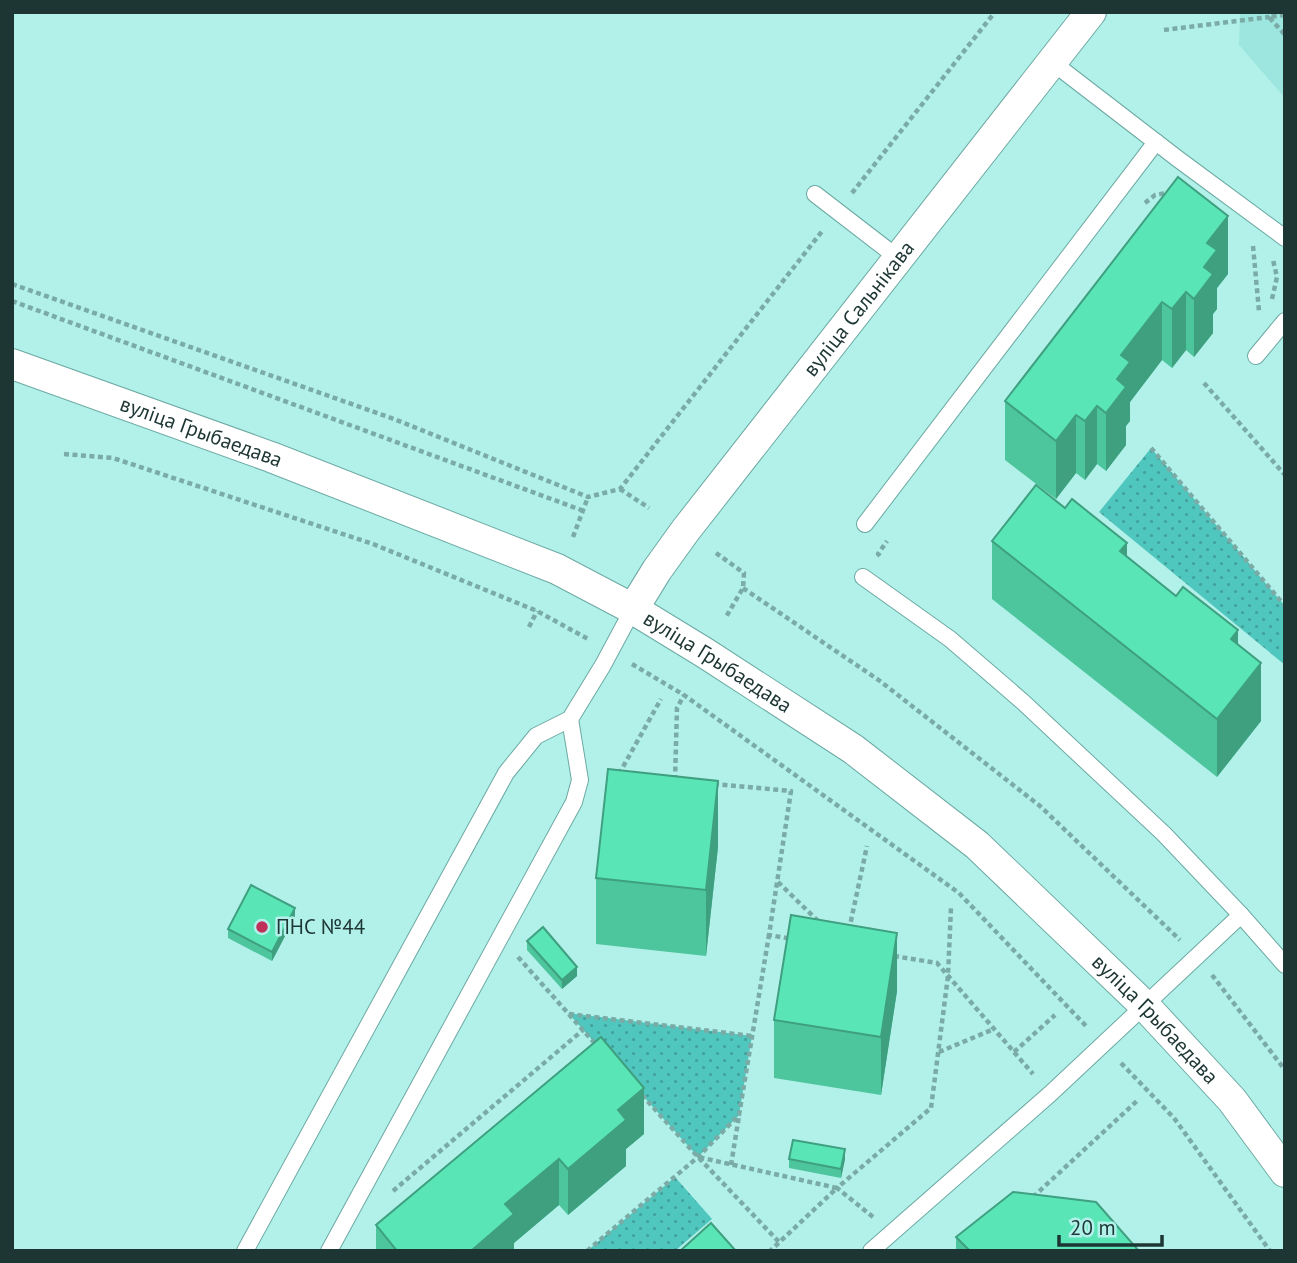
<svg xmlns="http://www.w3.org/2000/svg" width="1297" height="1263" font-family="'PT Sans',sans-serif">
  <defs>
    <pattern id="grass-dots" width="8" height="8" patternUnits="userSpaceOnUse" patternTransform="scale(1.75)"><rect width="8" height="8" fill="#50c7be"/><path d="M2 2h.1M6 6h.1" fill="none" stroke="#42a29b" stroke-width="1.8" stroke-linecap="round"/></pattern>
  </defs>
  <rect width="100%" height="100%" fill="#b2f1ea"/>
  <polygon fill="#9ce6df" points="1240,12 1285,12 1285,98 1239,45"/>
  <g fill="url(#grass-dots)">
    <polygon points="1151,448 1285,606 1285,665 1099,512"/>
    <polygon points="568,1013 752,1036 739,1115 698,1157"/>
    <polygon points="675,1177 712,1219 675,1251 587,1251"/>
  </g>
  <g fill="none" stroke-linecap="round" stroke-linejoin="round">
    <g stroke="#6ca9a3" stroke-width="18">
      <g id="lane">
        <polyline points="1052,62 1178,159 1285,238"/>
        <polyline points="815,194 898,258"/>
        <polyline points="1256,356 1285,321"/>
        <polyline points="865,524 1156,142"/>
        <polyline points="863,577 950,639 1023,702 1164,834 1241,915"/>
        <polyline points="245,1251 506,773 536,736 570,719 603,665 633,609"/>
        <polyline points="329,1251 574,802 580,780 570,719"/>
        <polyline points="871,1251 1050,1094 1241,915 1285,965"/>
      </g>
    </g>
    <g stroke="#6ca9a3" stroke-width="32">
      <g id="street">
        <path id="s1" d="M12 364 271 457 557 569 633 609 705 653 853 749 977 845 1145 1006 1232 1100 1285 1172"/>
        <path id="s2" d="M633 609 657 570 685 531 1091 12"/>
      </g>
    </g>
    <g stroke="#7aaba6" stroke-width="4.5" stroke-dasharray="5 3.5" stroke-linecap="butt">
      <polyline points="1285,15 1269,17 1285,35"/>
      <polyline points="1164,30 1269,17 1273,12"/>
      <polyline points="852,193 995,12"/>
      <polyline points="1145,203 1155,195 1172,192"/>
      <polyline points="1253,246 1259,311"/>
      <polyline points="12,284 394,419 588,497 620,489 823,230"/>
      <polyline points="1272,299 1277,277 1273,260"/>
      <polyline points="12,301 584,511"/>
      <polyline points="1204,383 1285,475"/>
      <polyline points="1151,448 1285,606"/>
      <polyline points="64,454 113,458 373,544 537,611 588,639"/>
      <polyline points="620,489 649,508"/>
      <polyline points="573,537 588,497"/>
      <polyline points="716,553 744,573 743,588 726,617"/>
      <polyline points="880,556 878,554 887,541"/>
      <polyline points="743,588 880,681 1040,806 1180,940"/>
      <polyline points="529,627 537,611"/>
      <polyline points="632,664 684,695 959,893 1086,1026"/>
      <polyline points="619,774 661,699"/>
      <polyline points="675,780 677,708 684,695"/>
      <polyline points="714,784 791,791 769,935 792,939"/>
      <polyline points="778,882 819,922"/>
      <polyline points="849,930 867,846"/>
      <polyline points="894,956 937,963 1033,1074"/>
      <polyline points="518,957 598,1047"/>
      <polyline points="1212,975 1285,1070"/>
      <polyline points="569,1014 752,1036"/>
      <polyline points="939,1052 994,1029"/>
      <polyline points="1014,1052 1055,1015"/>
      <polyline points="1121,1063 1174,1118 1270,1251"/>
      <polyline points="642,1095 698,1157 837,1188 770,1251"/>
      <polyline points="699,1158 779,1242"/>
      <polyline points="731,1165 739,1116"/>
      <polyline points="393,1191 583,1030"/>
      <polyline points="1033,1197 1138,1100"/>
      <polyline points="873,1217 837,1188 931,1108 948,976 951,907"/>
      <polyline points="587,1251 698,1157 739,1115 769,935"/>
    </g>
    <use href="#lane" stroke="#fff" stroke-width="16"/>
    <use href="#street" stroke="#fff" stroke-width="30"/>
  </g>
  <g fill="#4dc59d">
    <polygon points="1178,177 1228,274 1217,288 1217,309 1213,314 1213,333 1194,357 1186,350 1172,368 1162,360 1130,402 1130,421 1126,426 1126,445 1106,471 1097,464 1085,480 1076,473 1056,499 1005,460 1005,401"/>
    <polygon points="992,541 1127,557 1238,645 1261,721 1217,777 992,599"/>
    <polygon points="718,847 706,956 596,944 596,878"/>
    <polygon points="295,917 272,961 228,938 228,929"/>
    <polygon points="527,941 577,976 562,989 527,950"/>
    <polygon points="897,991 881,1095 774,1078 774,1020"/>
    <polygon points="601,1037 644,1134 626,1149 626,1166 568,1215 559,1205 514,1243 514,1251 376,1251 376,1225"/>
    <polygon points="789,1159 845,1159 841,1178 789,1168"/>
    <polygon points="956,1237 1139,1251 956,1251"/>
  </g>
  <g fill="#3fa080">
    <polygon points="1228,216 1228,274 1217,288 1217,309 1213,314 1213,333 1194,357 1194,299 1204,267 1207,243"/>
    <polygon points="1186,292 1186,350 1172,368 1172,309"/>
    <polygon points="1162,302 1162,360 1130,402 1130,421 1126,426 1126,445 1106,471 1106,413 1117,379 1121,355"/>
    <polygon points="1097,406 1097,464 1085,480 1085,421"/>
    <polygon points="1076,415 1076,473 1056,499 1056,441"/>
    <polygon points="1127,543 1127,601 1120,551"/>
    <polygon points="1238,630 1238,688 1231,639"/>
    <polygon points="1261,663 1261,721 1217,777 1217,719"/>
    <polygon points="718,781 718,847 706,956 706,890"/>
    <polygon points="295,908 295,917 272,961 272,952"/>
    <polygon points="897,933 897,991 881,1095 881,1037"/>
    <polygon points="577,967 577,976 562,989 562,980"/>
    <polygon points="644,1088 644,1134 626,1149 626,1166 568,1215 568,1169 618,1110"/>
    <polygon points="845,1149 845,1159 841,1178 841,1169"/>
    <polygon points="559,1159 559,1205 514,1243 514,1251 471,1251 505,1204"/>
  </g>
  <g fill="#5ae5b7" stroke="#3fa080" stroke-width="2">
    <polygon points="1178,177 1228,216 1207,243 1217,250 1204,267 1213,274 1194,299 1186,292 1172,309 1162,302 1121,355 1130,362 1117,379 1126,387 1106,413 1097,406 1085,421 1076,415 1056,441 1005,401"/>
    <polygon points="1036,485 1065,508 1072,499 1127,543 1120,551 1176,596 1183,587 1238,630 1231,639 1261,663 1217,719 992,541"/>
    <polygon points="608,769 718,781 706,890 596,878"/>
    <polygon points="251,885 295,908 272,952 228,929"/>
    <polygon points="791,915 897,933 881,1037 774,1020"/>
    <polygon points="543,927 577,967 562,980 527,941"/>
    <polygon points="601,1037 644,1088 618,1110 626,1120 568,1169 559,1159 505,1204 514,1214 471,1251 449,1251 448,1250 446,1251 397,1251 376,1225"/>
    <polygon points="793,1140 845,1149 841,1169 789,1159"/>
    <polygon points="1013,1192 1096,1202 1139,1251 970,1251 956,1237"/>
    <polygon points="711,1223 736,1251 680,1251"/>
  </g>
  <circle fill="#bf305b" stroke="#b2f1ea" stroke-width="2.5" cx="262" cy="927" r="7"/>
  <g text-anchor="middle" stroke-width="5" stroke-linejoin="round" paint-order="stroke">
    <g font-size="21" fill="#1d3634" stroke="#b2f1ea">
      <text dy="7" stroke="none"><textPath href="#s2" startOffset="376">вуліца Сальнікава</textPath></text>
      <text dy="7" stroke="none"><textPath href="#s1" startOffset="201">вуліца Грыбаедава</textPath></text>
      <text dy="7" stroke="none"><textPath href="#s1" startOffset="768">вуліца Грыбаедава</textPath></text>
      <text dy="7" stroke="none"><textPath href="#s1" startOffset="1335">вуліца Грыбаедава</textPath></text>
    </g>
    <g font-size="21" fill="#1d3634" stroke="#b2f1ea" text-anchor="start">
      <text x="276" y="934">ПНС №44</text>
    </g>
  </g>
  <rect width="1297" height="1263" fill="none" stroke="#1d3634" stroke-width="28"/>
  <path d="M1059 1235v10h103v-10" fill="none" stroke="#1d3634" stroke-width="3.5"/>
  <text x="1070" y="1235" font-size="21" fill="#1d3634" stroke="#b2f1ea" stroke-width="5" paint-order="stroke">20 m</text>
</svg>
